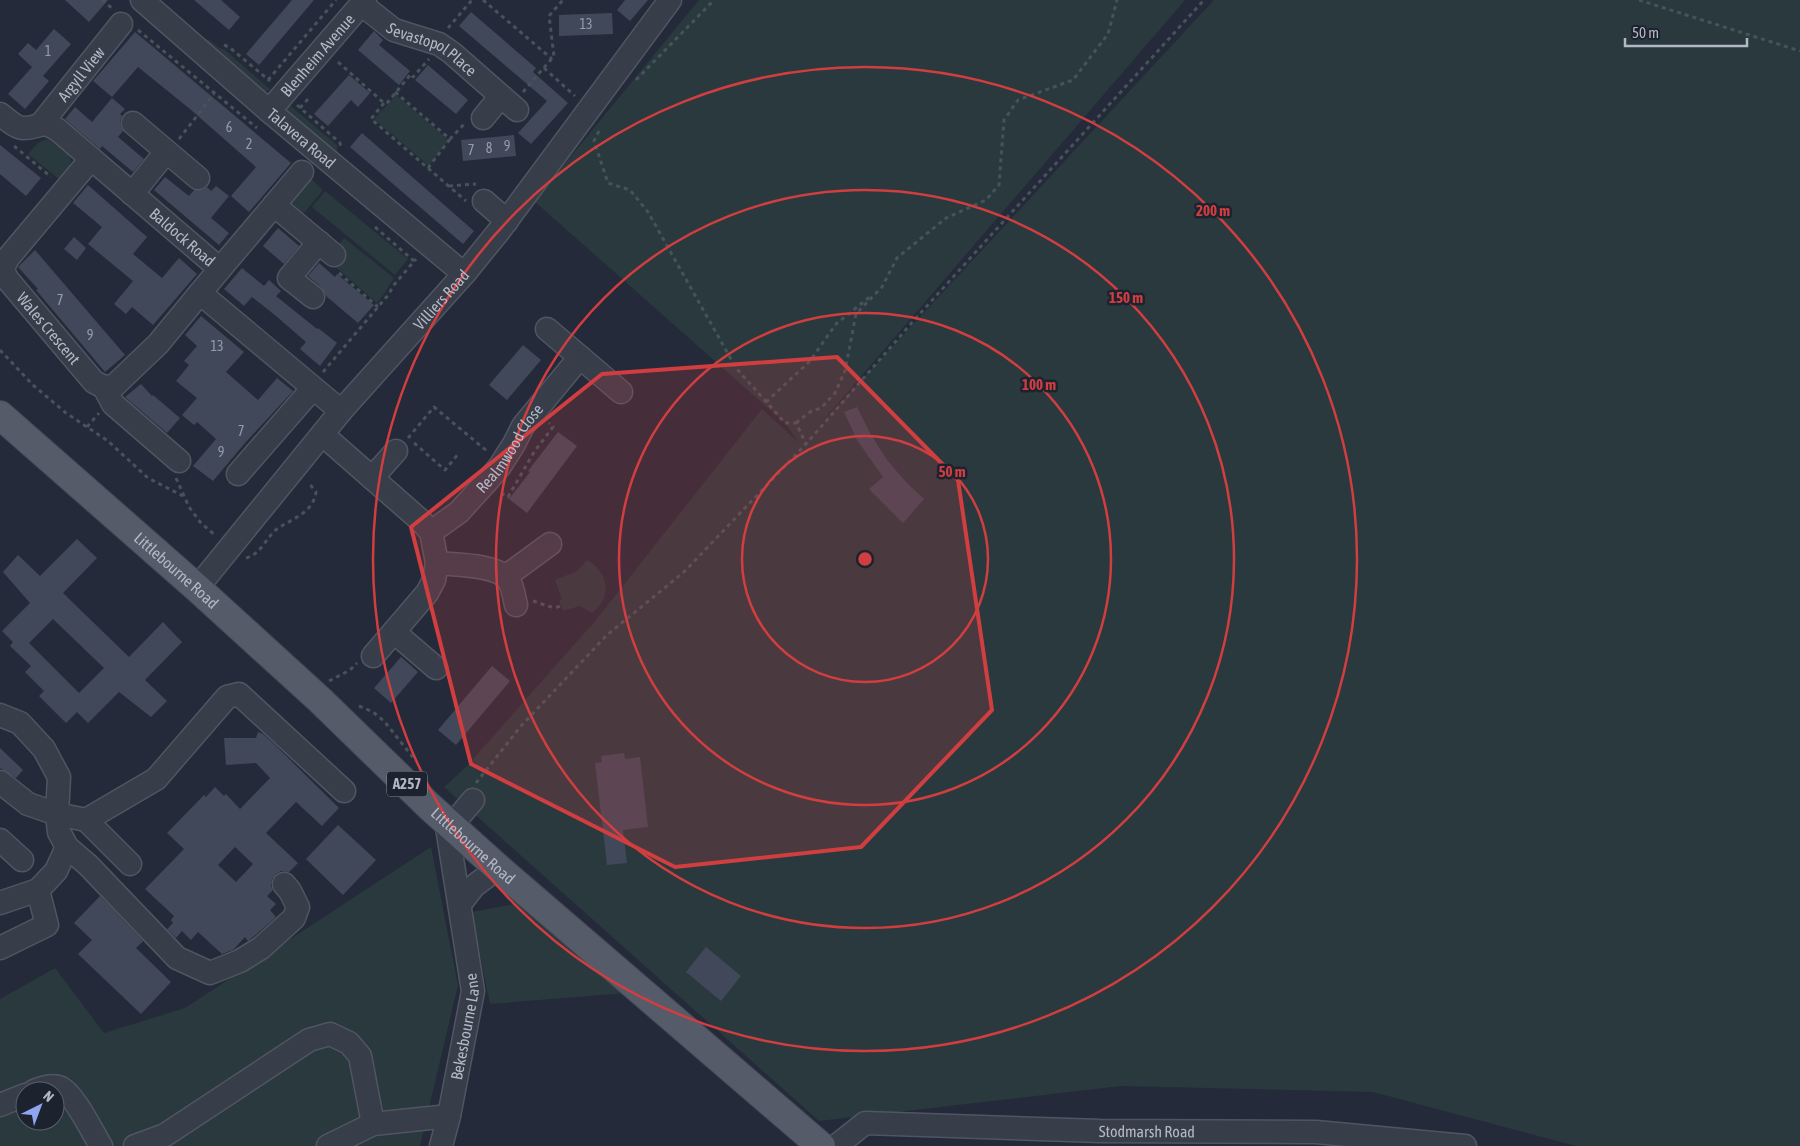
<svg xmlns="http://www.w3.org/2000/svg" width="1800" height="1146" font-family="'Asap Condensed',sans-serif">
  <rect width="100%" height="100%" fill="#242a39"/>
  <g fill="#29393e" fill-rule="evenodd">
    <polygon points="699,0 1185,0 815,430 1214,0 1800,0 1800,1146 1576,1146 1373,1092 1121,1086 819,1121 444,787 467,766 596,620 762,409 799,443 785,423 534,201"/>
    <polygon points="208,39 218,47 225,50 271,90 262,92 203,46"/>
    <polygon points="396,95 449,140 429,166 374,119"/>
    <polygon points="287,103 337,145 338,159 287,111"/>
    <path d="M46 139 50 140 70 157C74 166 65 173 60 180L28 154 38 143Z"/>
    <polygon points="309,177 323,190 298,220 290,207 290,201"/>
    <polygon points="325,191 408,259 395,275 312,207"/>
    <path d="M344 238 394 278C388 287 384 295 377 303L331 263 335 249Z"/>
    <path d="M587 560C609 573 613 597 592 613L580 606 563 611 559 601 562 599 555 580 577 571Z"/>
    <path d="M431 847 458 985 420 1146H0V999L55 968 104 1033 185 1008ZM25 1091H55V1121H25Z"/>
    <polygon points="521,903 626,993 490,1004 471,912"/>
  </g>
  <g fill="#414859" fill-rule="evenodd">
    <polygon points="65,0 108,0 89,22"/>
    <polygon points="194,0 221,0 240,17 229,30"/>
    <polygon points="292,0 314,0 259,65 246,54"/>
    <polygon points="625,0 648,0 630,21 617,10"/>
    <polygon points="471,12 536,68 533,72 568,103 531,144 518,133 547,101 459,26"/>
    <polygon points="612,13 613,34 559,36 559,15"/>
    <polygon points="54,29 71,44 43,76 49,81 25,109 8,94 32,67 18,54 28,43 36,50"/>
    <polygon points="374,31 383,40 379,45 410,71 399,85 358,50"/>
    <polygon points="135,32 291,163 249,212 231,196 256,167 190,109 138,67 112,97 93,81"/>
    <polygon points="428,65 468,100 456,114 415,80"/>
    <polygon points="349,75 370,93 358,107 351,100 328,126 314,114"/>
    <polygon points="112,98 125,109 120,114 122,116 120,121 121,127 123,131 118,137 144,159 133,172 102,146 100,149 65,119 75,107 92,122"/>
    <polygon points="362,133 474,231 463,244 350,147"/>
    <polygon points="514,135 516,156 463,161 461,140"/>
    <polygon points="0,145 41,178 26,196 0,174"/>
    <polygon points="165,177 189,196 194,190 202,190 207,187 211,191 216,186 229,196 211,218 229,233 219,245 154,190"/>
    <polygon points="88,185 147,237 133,254 162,278 179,258 197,274 153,325 132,307 126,314 114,304 133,281 88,244 102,227 73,203"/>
    <polygon points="278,228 299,246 284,264 263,246"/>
    <polygon points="74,237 86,248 77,260 64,249"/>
    <polygon points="35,250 125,355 105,372 36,290 38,289 18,267"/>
    <polygon points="319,263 335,277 337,274 374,305 358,323 326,296 321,287 308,276"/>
    <polygon points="242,268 264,286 269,280 281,291 276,296 317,329 318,328 337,343 320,366 300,349 306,342 276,316 252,297 244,306 224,289"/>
    <polygon points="201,316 244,352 226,372 258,400 277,378 293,391 245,443 213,481 193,466 216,439 197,422 194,425 182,415 197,398 176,381 189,365 184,361 197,346 185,335"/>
    <polygon points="523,345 541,360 507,400 489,385"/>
    <polygon points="141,384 152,396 153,395 180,418 167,433 125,397"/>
    <polygon points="857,407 870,433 887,460 906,482 924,499 903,523 869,489 883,477 857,440 844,412"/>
    <polygon points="558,432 577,446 527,513 509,499 530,472 528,471"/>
    <path d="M77 539 97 558 63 593 129 657 163 622 182 642 145 680 167 701 151 717 119 692 88 723 77 712 66 723 39 696 44 691 25 672 31 666 10 646 13 642 2 631 30 603 3 572 18 555 40 576ZM53 619 104 668 79 693 29 643Z"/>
    <polygon points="401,657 418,672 391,703 374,688"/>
    <polygon points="492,666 510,681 456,745 438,730"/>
    <path d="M258 732 263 734 274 744 339 808 322 826 296 802 266 833 298 863 289 872 281 871 276 874 272 879 271 886 273 890 267 896 276 904 270 910 276 917 253 937 248 941 245 937 233 950 222 954 198 932 191 940 182 931 176 938 167 929 173 923 171 920 174 916 145 889 184 849 167 833 204 795 206 797 215 787 224 796 226 794 240 809 270 778 256 763 226 765 224 738H256ZM235 847 253 864 236 882 218 865Z"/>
    <polygon points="0,748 23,770 16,778 0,768"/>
    <polygon points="624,753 625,759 640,757 648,827 623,830 627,863 607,865 595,763 602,762 601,756"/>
    <polygon points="338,825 376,860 343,895 306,859"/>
    <polygon points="100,896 143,941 136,948 171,982 141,1014 78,954 92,940 74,923"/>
    <polygon points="706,947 741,976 721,1001 686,972"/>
  </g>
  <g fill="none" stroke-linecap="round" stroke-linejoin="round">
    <g stroke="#505562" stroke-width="25">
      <g id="minor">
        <path id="s1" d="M142 0 269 111 464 274"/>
        <path id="s2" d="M361 4 394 30 439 44 452 53 517 110"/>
        <path id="s3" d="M269 111 365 0"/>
        <path id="s4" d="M0 114C7 119 15 128 24 128 40 128 40 119 58 130L220 269 200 293 341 411"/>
        <polyline points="483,118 501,96"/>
        <polyline points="133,123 198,178"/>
        <path id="s5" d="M41 124 121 24"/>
        <path id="s6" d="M91 159 8 258C3 267 2 271 8 280L94 382 104 387 114 386 158 344 200 293"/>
        <polyline points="132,194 166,152"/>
        <polyline points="484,201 507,221"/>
        <polyline points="274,205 334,255"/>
        <polyline points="220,269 302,172"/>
        <polyline points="313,297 289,278 319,242"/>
        <polyline points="547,329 621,392"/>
        <polyline points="104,387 113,404 179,461"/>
        <polyline points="323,435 420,520 431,532 437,563 434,580 427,593 373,656"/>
        <polyline points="238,474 313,388"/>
        <polyline points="372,478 396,451"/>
        <path id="s7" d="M431 532 459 512 489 479 500 466 514 444 523 426 580 357"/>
        <path d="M437 563C455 565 495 564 508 579 513 586 514 597 516 605"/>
        <polyline points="505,577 550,544"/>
        <path id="s8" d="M197 588 341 411 464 274 499 231 670 0"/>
        <polyline points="394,632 436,668"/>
        <polyline points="0,715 20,723 44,749 59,777 57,814 59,832 67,847 88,865 177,958 210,973 240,961 261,948 294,918 298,907 290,891 284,884"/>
        <polyline points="0,782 28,804 57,814 86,820 156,779 227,697 239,694 344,791"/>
        <polyline points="86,820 130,864"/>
        <polyline points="452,825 473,800"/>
        <polyline points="0,840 22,860"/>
        <polyline points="0,903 38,890 56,871 67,847"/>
        <polyline points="460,904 474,886 498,868"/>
        <polyline points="0,948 47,925 38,890"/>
        <path d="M34 1091C41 1088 53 1084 61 1088 74 1094 93 1133 101 1146"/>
        <polyline points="0,1105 25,1095"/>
        <polyline points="135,1146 165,1135 309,1040 330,1034 349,1043 360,1056 373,1124"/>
        <polyline points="328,1146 373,1124 449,1116"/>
        <path id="s9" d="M441 1146 449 1116 473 991 446 821"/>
        <path id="s10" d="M836 1146 865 1123 1100 1131 1316 1132 1465 1146"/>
      </g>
    </g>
    <g stroke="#414653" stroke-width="30">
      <g id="major">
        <path id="s11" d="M0 415 197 588 320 700 429 806 498 868 821 1146"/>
      </g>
    </g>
    <g stroke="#46545a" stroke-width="3" stroke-dasharray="4 4" stroke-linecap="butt">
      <polyline points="102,0 113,9"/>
      <polyline points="483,0 552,59"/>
      <polyline points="1639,0 1800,51"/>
      <polyline points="448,28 472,0"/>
      <polyline points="138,30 257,128"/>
      <polyline points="224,45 229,47 270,81"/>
      <polyline points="338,62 384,103 388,102 411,74 413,77 429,59"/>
      <polyline points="544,68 575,96"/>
      <polyline points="268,80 336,0"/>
      <polyline points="636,80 714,0"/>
      <polyline points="395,92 450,139 466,122"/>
      <polyline points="523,92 554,56 549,16 563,0"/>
      <polyline points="384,103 371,119 466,201"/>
      <polyline points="297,105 340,143 341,147"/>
      <polyline points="300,108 308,99"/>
      <polyline points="599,131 594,141 608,183 630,190 648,212 736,368 785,423 796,423 806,444"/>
      <polyline points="179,139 214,94"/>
      <polyline points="14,146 51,177"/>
      <polyline points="428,168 450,139"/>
      <polyline points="449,186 476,184"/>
      <polyline points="375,227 414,261"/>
      <polyline points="339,273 378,307"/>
      <polyline points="0,350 33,385 66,413 108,441 148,478 183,496"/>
      <polyline points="323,372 389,294 393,286 416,259"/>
      <polyline points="766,402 810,361 836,324 872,295"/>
      <polyline points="796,423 810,412 821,408 835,393 845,371 856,314 882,287 897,258 946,218 986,200 999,185 1004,120 1018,100 1073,80 1108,34 1117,0"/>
      <polyline points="87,427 99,413"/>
      <polyline points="408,438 434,407 487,451"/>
      <polyline points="414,443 445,470 459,453"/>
      <polyline points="176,478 189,507 201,523 216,536"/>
      <polyline points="501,493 508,497 534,452 553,427 549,423"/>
      <path d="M246 558C262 554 266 537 277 529 293 518 313 513 316 492L308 482"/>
      <path d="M533 601C542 603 552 610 561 606"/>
      <polyline points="329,681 350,670 357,663"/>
      <polyline points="359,706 373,712 384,721 416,761"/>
      <polyline points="476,783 521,726 607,635 684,572 806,444 916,318 1204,0"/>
    </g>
    <use href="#minor" stroke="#383d4a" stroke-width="22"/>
    <use href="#major" stroke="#565b6a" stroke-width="28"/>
  </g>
  <path fill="#d13e40" fill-opacity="0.2" stroke="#d13e40" stroke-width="4" stroke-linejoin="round" d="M837 357 958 480 992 710 861 847 675 867 471 764 411 527 602 374Z"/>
  <g fill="none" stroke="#d13e40" stroke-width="2.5">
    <circle cx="865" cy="559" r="123"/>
    <circle cx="865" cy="559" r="246"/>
    <circle cx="865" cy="559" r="369"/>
    <circle cx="865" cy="559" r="492"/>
  </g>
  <g text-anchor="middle" stroke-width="5" stroke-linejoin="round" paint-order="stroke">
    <g font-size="14" fill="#969cab">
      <text x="586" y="29">13</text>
      <text x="48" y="56">1</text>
      <text x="229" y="132">6</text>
      <text x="249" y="149">2</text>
      <text x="507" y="151">9</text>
      <text x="489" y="153">8</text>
      <text x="471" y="155">7</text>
      <text x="60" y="305">7</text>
      <text x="90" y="340">9</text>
      <text x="217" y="351">13</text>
      <text x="241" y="436">7</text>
      <text x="221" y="457">9</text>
    </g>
    <rect fill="#1d222f" stroke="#868b99" stroke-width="1" x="387" y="771.5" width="40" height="25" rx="4"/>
    <g font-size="15" font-weight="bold" fill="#b3b8c6">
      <text x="407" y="789">A257</text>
    </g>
    <g font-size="16" fill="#b3b8c6" stroke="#1d222f">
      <text dy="6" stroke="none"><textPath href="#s2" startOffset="85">Sevastopol Place</textPath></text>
      <text dy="6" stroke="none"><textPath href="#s3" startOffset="74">Blenheim Avenue</textPath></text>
      <text dy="6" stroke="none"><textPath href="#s5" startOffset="64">Argyll View</textPath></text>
      <text dy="6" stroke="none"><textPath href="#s1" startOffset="211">Talavera Road</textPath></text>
      <text dy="6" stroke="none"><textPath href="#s4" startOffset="228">Baldock Road</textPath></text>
      <text dy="6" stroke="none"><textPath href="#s8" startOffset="378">Villiers Road</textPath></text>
      <text dy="6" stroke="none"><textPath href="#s6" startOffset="216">Wales Crescent</textPath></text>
      <text dy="6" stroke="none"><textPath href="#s7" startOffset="116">Realmwood Close</textPath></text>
      <text dy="6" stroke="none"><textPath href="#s11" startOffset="235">Littlebourne Road</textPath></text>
      <text dy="6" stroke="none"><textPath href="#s11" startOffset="640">Littlebourne Road</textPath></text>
      <text dy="6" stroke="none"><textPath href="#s9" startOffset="122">Bekesbourne Lane</textPath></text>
      <text dy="6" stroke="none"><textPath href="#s10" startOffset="319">Stodmarsh Road</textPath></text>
    </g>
  </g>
  <circle cx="865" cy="559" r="8" fill="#d13e40" stroke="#1d222f" stroke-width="2.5"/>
  <g font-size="15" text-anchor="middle" font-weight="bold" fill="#d13e40" stroke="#1d222f" stroke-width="5" stroke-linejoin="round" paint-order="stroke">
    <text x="1213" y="216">200 m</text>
    <text x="1126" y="303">150 m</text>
    <text x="1039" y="390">100 m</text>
    <text x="952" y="477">50 m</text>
  </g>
  <g transform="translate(40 1106) rotate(42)"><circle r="24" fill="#1d222f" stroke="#595e6b"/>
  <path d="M0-4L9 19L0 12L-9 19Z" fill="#8fa6ef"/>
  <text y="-8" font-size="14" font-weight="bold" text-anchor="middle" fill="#b3b8c6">N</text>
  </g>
  <path d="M1625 38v8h122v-8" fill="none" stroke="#b3b8c6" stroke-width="2.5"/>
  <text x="1632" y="38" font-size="15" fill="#b3b8c6" stroke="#1d222f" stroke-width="4" paint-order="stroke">50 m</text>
</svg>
